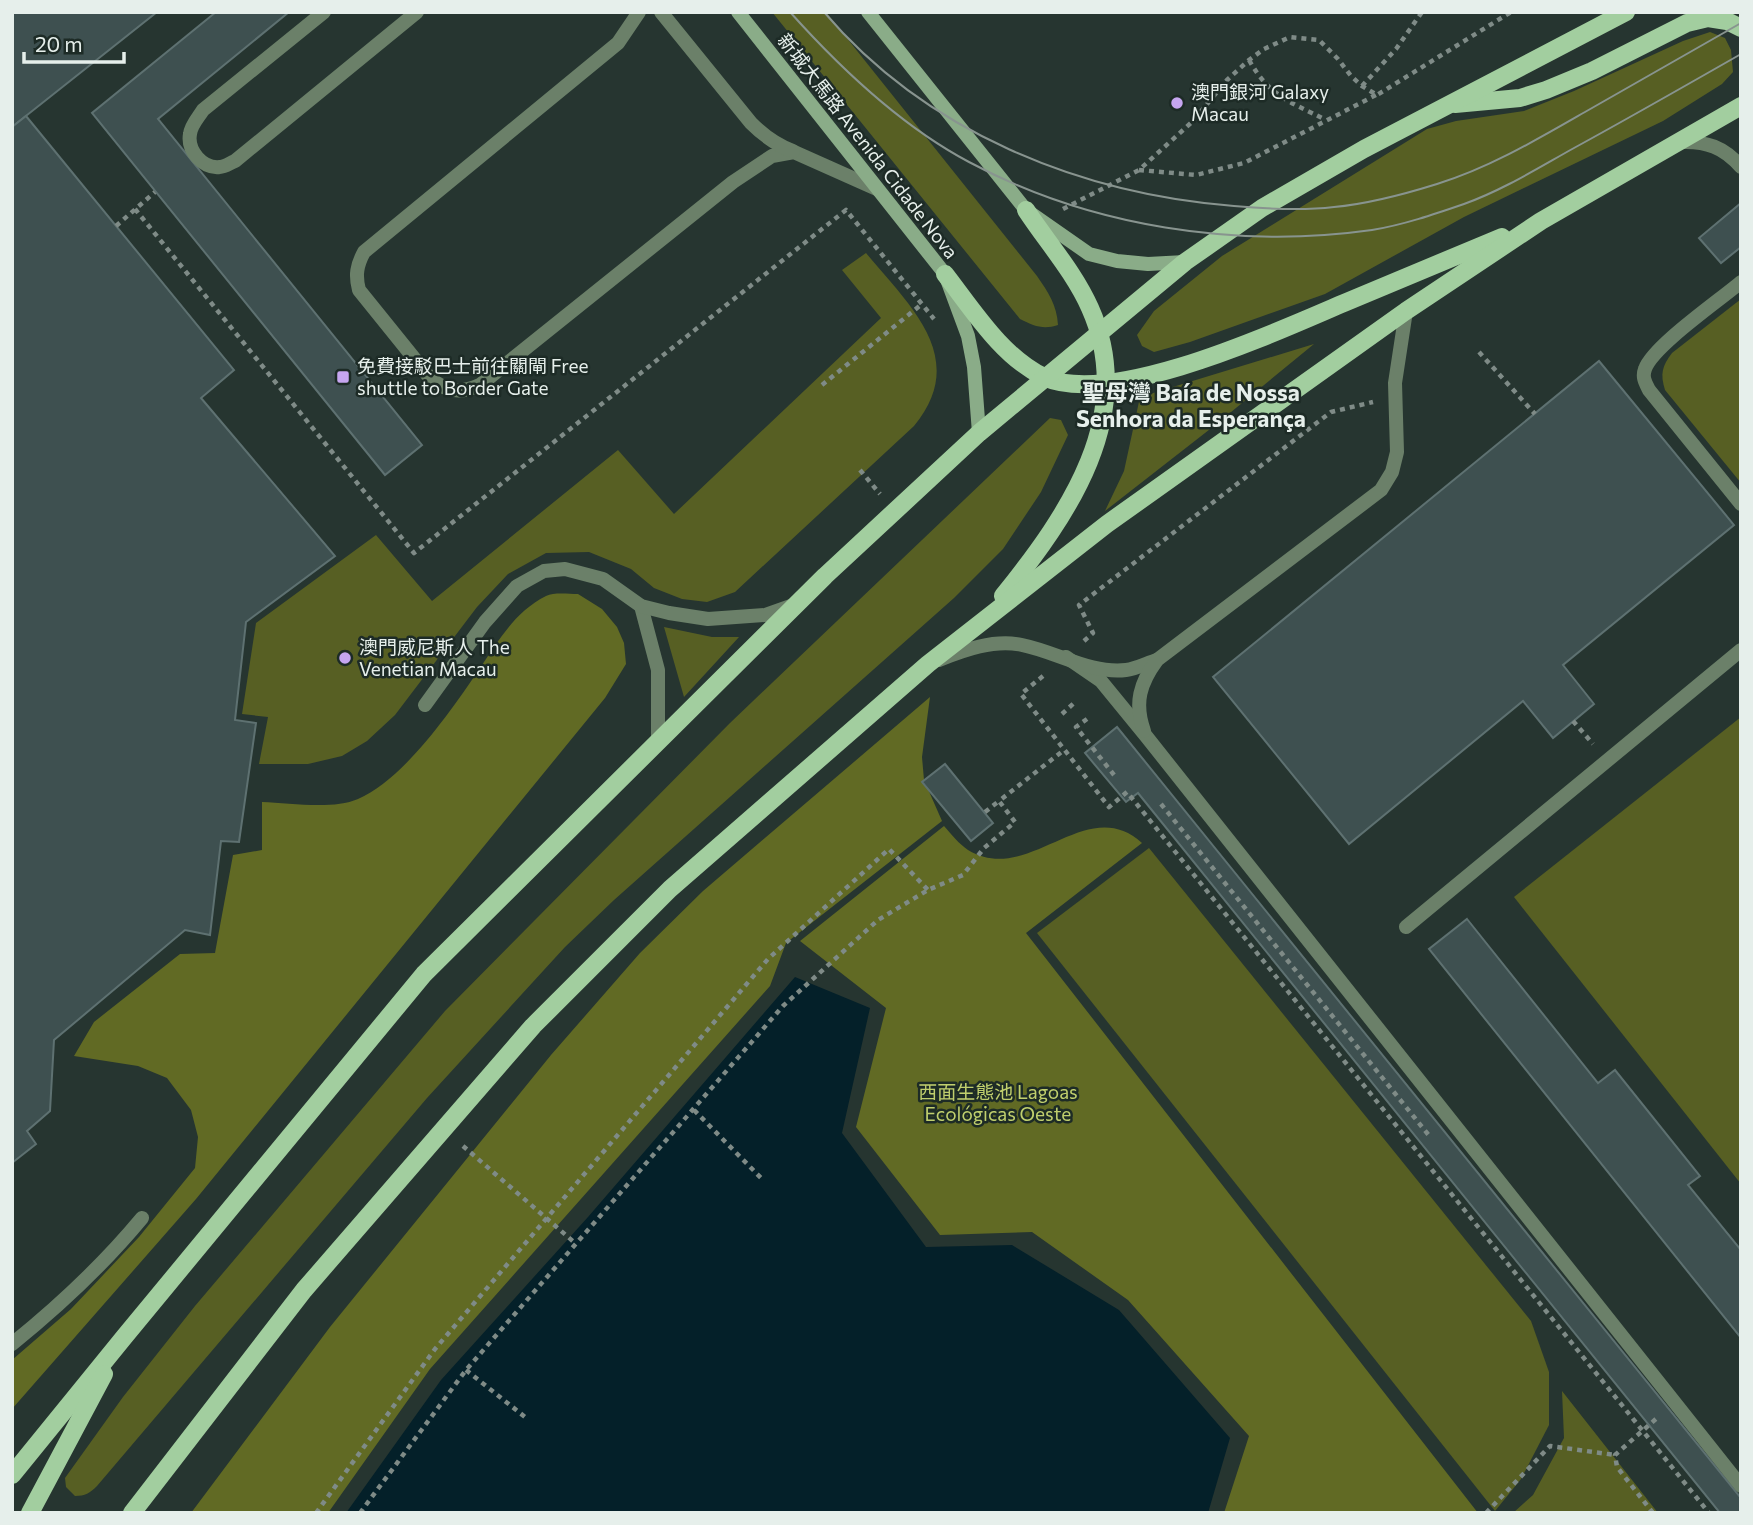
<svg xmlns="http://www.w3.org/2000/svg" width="1753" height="1525" font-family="Commissioner,'Noto Sans SC',sans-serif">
  <rect width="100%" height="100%" fill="#263530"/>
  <g fill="#575f23">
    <path d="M772 12H826L1037 276C1048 292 1057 305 1058 325 1043 330 1034 326 1020 319Z"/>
    <polygon points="1710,32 1725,38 1731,50 1733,72 1722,84 1663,121 1464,217 1325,294 1190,342 1154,352 1142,346 1137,335 1154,311 1222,256 1427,129 1456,121 1524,111 1574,91 1683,41"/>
    <path d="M866 253C910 306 970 358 914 426L735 592 707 602 682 599 654 588 631 569 589 552 546 553 508 574 477 607 395 715 367 741 342 756 308 764H259L268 717 242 714 256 623 376 535 432 601 618 450 674 514 881 318 842 270Z"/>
    <path d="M1741 299V483L1665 390C1660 374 1662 366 1672 353Z"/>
    <polygon points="1314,344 1214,426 1105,511 1124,471 1140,397"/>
    <path d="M1050 418 1061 420 1068 435 1041 492 1003 549 954 598 614 900 565 947 427 1098 97 1486C90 1493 85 1496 75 1496L66 1487 65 1478 123 1397 195 1306 445 1011 730 723Z"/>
    <polygon points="664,627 712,637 739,637 684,697"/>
    <polygon points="1741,717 1741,1184 1514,897"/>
    <polygon points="1149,848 1531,1321 1549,1372 1549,1425 1521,1479 1495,1511 1037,933"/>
    <polygon points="1562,1391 1658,1513 1513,1513 1533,1495 1564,1438"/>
  </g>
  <g fill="#616a24">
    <path d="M578 594 602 609 617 627 624 643 626 664 605 698 196 1199 12 1409V1360L71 1309 139 1237 195 1168 198 1137 191 1110 167 1078 138 1066 74 1056 94 1022 180 954 215 953 233 855 262 850V802C290 803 333 810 358 799 403 780 451 711 478 671 497 643 514 612 546 596 554 592 568 594 578 594Z"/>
    <polygon points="930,697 922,757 924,780 942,821 786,943 770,986 430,1369 328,1513 191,1513 330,1327 551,1055 640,953 703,891"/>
    <path d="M944 826C951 834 959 844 968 850 1029 887 1086 792 1142 843L1026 933 1478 1513H1224L1249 1436 1128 1300 1032 1232 940 1235 856 1127 886 1008 800 941Z"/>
  </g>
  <polygon fill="#042029" points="795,977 870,1008 842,1133 926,1247 1012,1245 1119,1310 1230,1438 1208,1513 346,1513 441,1380 588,1217"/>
  <g fill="#3e5050" stroke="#5e7171" stroke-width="2">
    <polygon points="12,12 157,12 12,127"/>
    <polygon points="216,12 289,12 158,119 422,445 385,475 92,113"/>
    <polygon points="26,116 234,370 201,398 335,556 246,622 235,720 256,723 239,842 221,841 210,935 185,930 54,1040 50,1111 27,1131 36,1144 12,1163 12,127"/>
    <polygon points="1741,203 1741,247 1721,263 1699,238"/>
    <polygon points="1599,361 1734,525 1563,665 1594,704 1553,738 1523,701 1349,844 1213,677"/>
    <polygon points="1117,727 1741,1498 1741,1513 1720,1513 1138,793 1126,802 1085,753"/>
    <polygon points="945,764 993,823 971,841 922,782"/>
    <polygon points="1467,919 1598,1083 1615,1070 1700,1176 1688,1185 1741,1250 1741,1338 1429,949"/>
  </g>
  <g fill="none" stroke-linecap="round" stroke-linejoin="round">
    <g stroke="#7f8b87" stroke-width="4.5" stroke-dasharray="5 5" stroke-linecap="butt">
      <path d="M1249 60C1270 97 1289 101 1326 120"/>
      <polyline points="1362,86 1396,49 1422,12"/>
      <polyline points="1139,170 1196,175 1244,163 1376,95"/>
      <polyline points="135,209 414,553 846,210 934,319"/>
      <polyline points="1063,209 1139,170 1193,121 1227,80 1249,60 1264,49 1290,37 1319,40 1338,59 1351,76 1362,86 1377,95 1511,12"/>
      <polyline points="116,226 155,192"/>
      <polyline points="1479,352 1535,414"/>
      <polyline points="822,385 922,304"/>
      <polyline points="860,470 880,494"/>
      <polyline points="1084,641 1093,633 1079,605 1331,412 1373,402"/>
      <polyline points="1043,676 1021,694 1109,807 1127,792 1709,1513"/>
      <polyline points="1062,714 1074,703"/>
      <polyline points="1087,719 1076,727 1114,775"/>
      <polyline points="1573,721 1593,744"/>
      <polyline points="1161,804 1431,1138"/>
      <polyline points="985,812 999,801"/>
      <polyline points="694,1110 762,1179"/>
      <polyline points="463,1146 575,1243"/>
      <polyline points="466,1370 525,1417"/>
      <polyline points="316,1513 435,1349 768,959 889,849 928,890"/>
      <polyline points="360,1513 466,1370 783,1006 878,920 928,890 963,875 984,848 1015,822 999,801 1064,750"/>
      <polyline points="1486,1513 1550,1446 1615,1455"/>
      <polyline points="1653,1513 1617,1467 1615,1455 1657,1418"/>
    </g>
    <g stroke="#6b8069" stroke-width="14">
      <path d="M324 12 203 110C198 118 191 125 190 134 187 151 203 169 220 167 225 167 230 163 235 161L417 12"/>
      <path d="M639 12 618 43 364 252C357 265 355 275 359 290L430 378C447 392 460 394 480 385L733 182 772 156 794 152 877 189"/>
      <path d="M661 12 751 123C764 136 776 145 793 151"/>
      <path d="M1681 142C1706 141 1724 147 1741 167"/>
      <path d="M1741 282C1720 300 1653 346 1645 369 1642 377 1645 382 1649 390L1741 504"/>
      <polyline points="641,606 658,670 658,739"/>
      <polyline points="425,705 485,622 517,586 544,571 565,569 603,579 641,606 669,613 708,619 765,615 796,604"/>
      <polyline points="1406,927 1741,650"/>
      <path d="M12 1344C59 1306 103 1265 142 1218"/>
    </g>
    <g stroke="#6b8069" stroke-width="14">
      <polyline points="1066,657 1101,681 1146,736 1741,1486"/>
      <path d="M939 660C964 650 994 639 1022 645 1057 652 1090 674 1126 670 1136 669 1147 663 1157 660"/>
      <path d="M1144 731C1134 703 1140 683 1157 660L1381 490 1392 472 1397 452 1395 383 1406 311"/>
    </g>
    <g stroke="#8aac88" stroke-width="14">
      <polyline points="738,12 945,274 968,336 974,367 979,433"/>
      <polyline points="868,12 1026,210 1089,254 1117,261 1148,264 1185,262"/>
    </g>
    <g stroke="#a2ce9f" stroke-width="18">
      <polyline points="1455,104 1520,98 1546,90 1592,71 1687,23 1708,18 1727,21 1741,28"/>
      <path d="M945 274C973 310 1002 357 1044 377 1112 408 1278 331 1344 303 1397 281 1450 259 1502 237"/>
      <path d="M1003 596C1068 515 1138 415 1090 308 1074 272 1047 242 1026 210"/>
      <polyline points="12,1475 125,1336 424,974 825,576 979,433 1185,262 1262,208 1364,149 1626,12"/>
      <polyline points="30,1513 104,1374"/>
      <polyline points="132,1513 304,1290 533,1026 670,889 928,664 1107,524 1406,311 1541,221 1741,106"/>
    </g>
    <g stroke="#88948f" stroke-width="2">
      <path d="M790 12C841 69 901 126 969 162 1090 227 1237 249 1372 230 1403 225 1435 214 1464 204 1503 190 1538 168 1574 148 1629 118 1685 86 1741 54"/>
      <path d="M824 12C926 132 1080 194 1234 206 1267 209 1301 211 1334 207 1368 204 1405 194 1437 184 1489 168 1538 139 1585 112 1637 82 1689 53 1741 23"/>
    </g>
  </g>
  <g fill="#c6a6f0" stroke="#1d2b26" stroke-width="2.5">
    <circle cx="1177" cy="103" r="7"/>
    <rect x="336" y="370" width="14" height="14" rx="3.5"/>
    <circle cx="345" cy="658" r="7"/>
  </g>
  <g text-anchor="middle" stroke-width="5" stroke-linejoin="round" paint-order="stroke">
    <g font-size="19" fill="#e6efeb" stroke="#1d2b26" text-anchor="start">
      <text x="1191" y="99">澳門銀河 Galaxy<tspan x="1191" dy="22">Macau</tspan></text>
      <text x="357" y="373">免費接駁巴士前往關閘 Free<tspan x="357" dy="22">shuttle to Border Gate</tspan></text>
      <text x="359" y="654">澳門威尼斯人 The<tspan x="359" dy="22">Venetian Macau</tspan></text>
    </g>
    <g font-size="19" fill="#e6efeb" stroke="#1d2b26">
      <text transform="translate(868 146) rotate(52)" y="7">新城大馬路 Avenida Cidade Nova</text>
    </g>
    <g font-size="19" fill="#c0cf6d" stroke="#1d2b26">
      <text x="998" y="1099">西面生態池 Lagoas<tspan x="998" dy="22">Ecológicas Oeste</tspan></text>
    </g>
    <g font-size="23" font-weight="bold" fill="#e6efeb" stroke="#1d2b26">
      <text x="1191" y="401">聖母灣 Baía de Nossa<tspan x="1191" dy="26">Senhora da Esperança</tspan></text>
    </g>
  </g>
  <rect width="1753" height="1525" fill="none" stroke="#e6efeb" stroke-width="28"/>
  <path d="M24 52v10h100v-10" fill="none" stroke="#e6efeb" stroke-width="3.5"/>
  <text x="35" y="52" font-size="21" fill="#e6efeb" stroke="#1d2b26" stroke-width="5" paint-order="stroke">20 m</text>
</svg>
